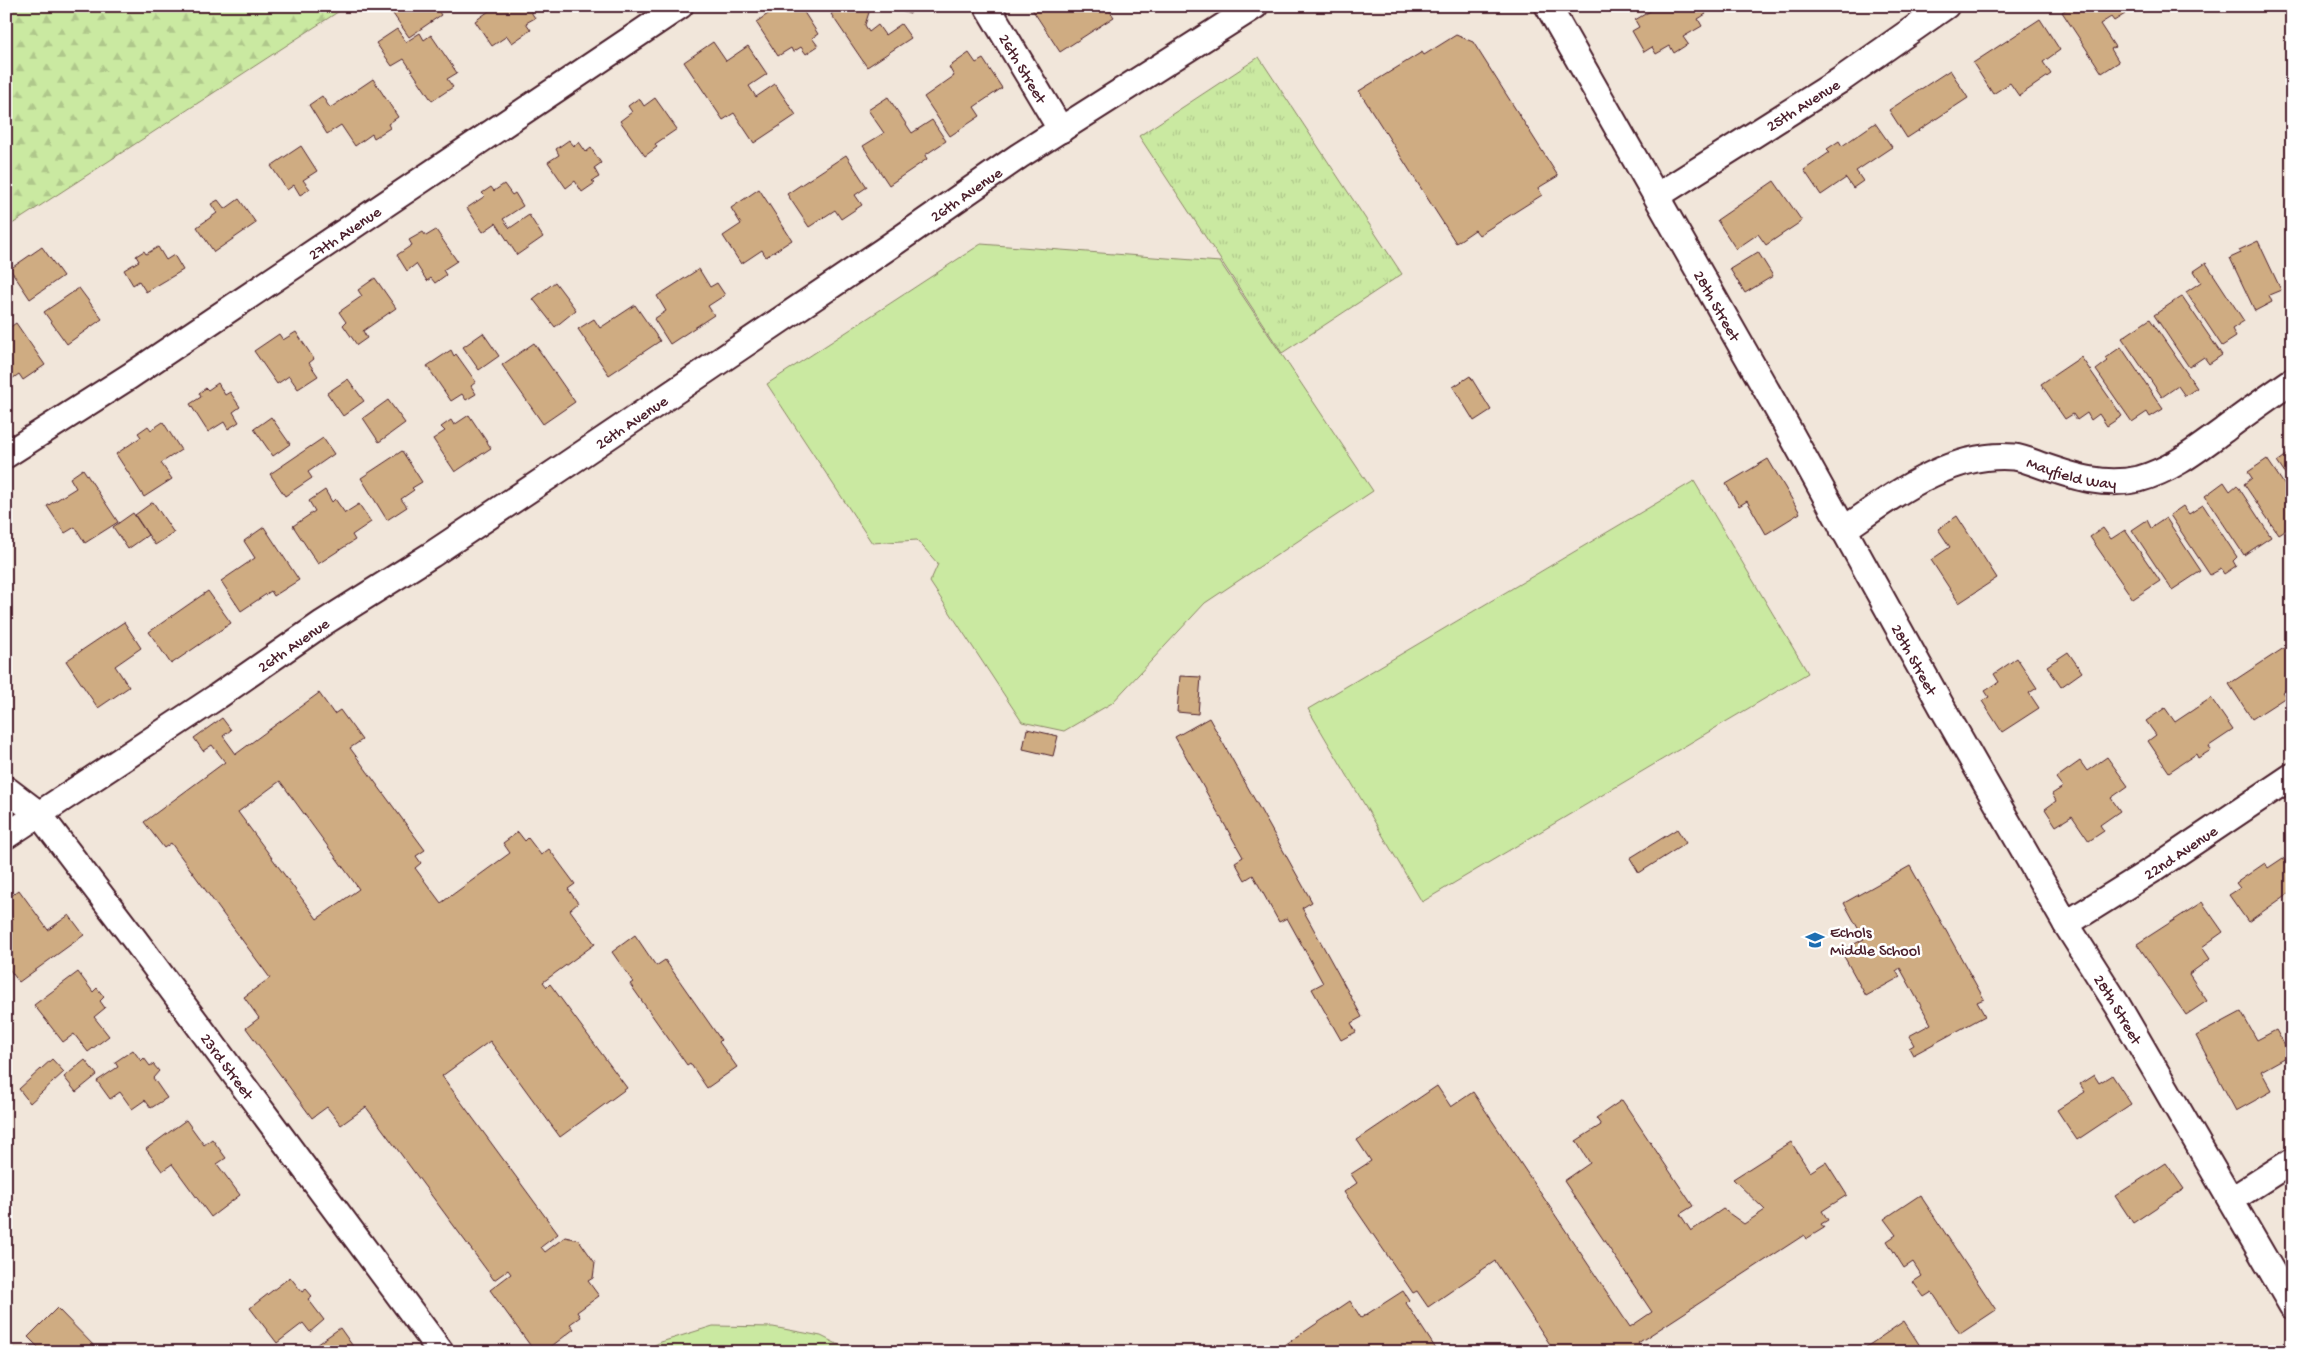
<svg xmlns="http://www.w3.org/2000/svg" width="2298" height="1358" font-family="'Gochi Hand',sans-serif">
  <defs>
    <pattern id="forest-firs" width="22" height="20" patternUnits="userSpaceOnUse" patternTransform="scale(1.25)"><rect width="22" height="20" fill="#cae9a1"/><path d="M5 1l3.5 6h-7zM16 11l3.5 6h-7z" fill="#afc78b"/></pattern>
    <pattern id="park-tufts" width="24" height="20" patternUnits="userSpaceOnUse" patternTransform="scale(1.25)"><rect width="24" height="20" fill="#cae9a1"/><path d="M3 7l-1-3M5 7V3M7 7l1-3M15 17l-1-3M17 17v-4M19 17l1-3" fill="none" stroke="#afc78b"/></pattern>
  </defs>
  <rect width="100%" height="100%" fill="#f1e6da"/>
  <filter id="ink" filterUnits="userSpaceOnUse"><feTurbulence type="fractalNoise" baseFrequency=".02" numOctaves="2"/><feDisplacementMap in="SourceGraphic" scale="10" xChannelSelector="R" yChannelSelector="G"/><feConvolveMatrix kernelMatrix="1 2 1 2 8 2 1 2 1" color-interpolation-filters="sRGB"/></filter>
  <g filter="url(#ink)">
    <polygon fill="url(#forest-firs)" stroke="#8a8466" points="6,6 347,6 6,228"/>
    <polygon fill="url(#park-tufts)" stroke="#8a8466" points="1259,57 1402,274 1282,353 1139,136"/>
    <g fill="#cae9a1" stroke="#8a8466">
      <polygon points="981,244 1220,262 1373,491 1205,603 1112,703 1064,731 1022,722 930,582 938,564 917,540 872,543 767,384"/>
      <polygon points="1694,481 1808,673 1422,902 1308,709"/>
      <polygon points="713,1326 773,1327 821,1336 853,1352 640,1352 661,1342"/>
    </g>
    <g fill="#cfac82" stroke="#4a1f2b" fill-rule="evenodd">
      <polygon points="399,6 435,6 441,15 409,37 391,11"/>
      <polygon points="496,6 527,6 535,18 526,23 531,30 512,43 507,36 492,46 475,21"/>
      <polygon points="780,6 784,11 791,6 800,6 818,34 812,38 818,46 806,54 801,47 793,52 791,48 778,56 756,22"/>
      <polygon points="842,6 871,6 865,25 869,32 878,25 885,35 901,24 911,38 867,67 831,14"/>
      <polygon points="884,6 912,6 910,14"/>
      <polygon points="1030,6 1106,6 1114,17 1060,52"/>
      <polygon points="1650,6 1701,6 1706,14 1698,19 1702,26 1683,37 1688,44 1674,53 1670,46 1656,54 1652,47 1644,52 1632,31 1639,27 1635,20 1652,10"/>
      <polygon points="2071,6 2124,6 2121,8 2125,14 2114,21 2111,17 2100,24 2115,47 2111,49 2119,62 2102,73 2062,12"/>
      <polygon points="2040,19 2060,50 2043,62 2051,74 2019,96 2010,83 1993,94 1973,63"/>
      <polygon points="397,29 406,42 420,33 424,40 431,35 457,73 447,79 453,87 432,101 404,59 392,66 376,43"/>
      <polygon points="1456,35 1473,42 1558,176 1538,188 1542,195 1479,235 1475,230 1456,243 1359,91 1422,52 1424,55"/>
      <polygon points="713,42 726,61 748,46 767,74 749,86 756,97 775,84 796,115 754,143 734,113 723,120 684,62"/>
      <polygon points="969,53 976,63 983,59 1002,88 974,107 980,116 950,136 924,97 954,76 949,67"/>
      <polygon points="1950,70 1968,98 1907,138 1889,110"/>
      <polygon points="373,79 398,117 388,124 390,128 374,138 372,134 355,146 341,125 327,134 309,105 322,96 330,108"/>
      <polygon points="888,97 912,133 932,120 946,141 925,155 927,159 889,185 863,146 884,133 868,110"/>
      <polygon points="639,98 644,106 655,98 677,129 655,144 657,147 645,156 620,121 632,112 628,106"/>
      <polygon points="1875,123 1892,147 1856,171 1863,181 1853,188 1846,178 1821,195 1804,170 1830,152 1827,149 1839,141 1842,146"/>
      <polygon points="569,140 574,146 579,142 586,152 591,148 601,163 594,168 599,177 592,181 595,183 582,192 575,181 566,188 548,162 559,155 556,149"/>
      <polygon points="301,146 317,171 303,180 310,189 300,195 294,185 287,190 271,166"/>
      <polygon points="846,155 867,187 855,195 862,205 841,219 835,210 809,227 787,194"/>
      <polygon points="1774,181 1802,221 1766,245 1758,234 1736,249 1717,220"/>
      <polygon points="504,184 512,195 515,193 523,206 503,219 510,228 529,215 543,237 517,255 496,223 483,232 467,208 485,196 482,193 491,187 494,191"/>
      <polygon points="759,189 792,240 766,257 762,250 741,264 723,236 741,224 731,208"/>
      <polygon points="239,199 256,223 214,252 197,227 217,213 211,204 218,200 225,209"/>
      <polygon points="436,230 457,261 443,270 446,275 435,283 431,278 427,281 416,264 407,271 397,255 412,245 409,240 423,232 426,236"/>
      <polygon points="2258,241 2281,290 2269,295 2272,302 2255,311 2230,258 2241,253 2239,250"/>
      <polygon points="42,247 63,276 30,299 10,269"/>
      <polygon points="158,247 166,260 174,255 183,270 146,292 139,281 133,285 124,270 139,261 136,256 144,251 146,254"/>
      <polygon points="1758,252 1773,276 1745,293 1730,269"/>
      <polygon points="2206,263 2244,321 2232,329 2236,337 2222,346 2186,292 2201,282 2194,271"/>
      <polygon points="699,269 710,287 717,283 725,295 708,306 714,315 670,344 654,319 666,311 657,296"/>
      <polygon points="375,278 396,308 363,331 367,338 357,345 343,325 346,322 339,312 362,296 358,290"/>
      <polygon points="555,282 576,310 555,327 533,299"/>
      <polygon points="79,288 102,319 67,344 44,312"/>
      <polygon points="2182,296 2222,355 2209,364 2204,357 2189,367 2154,315"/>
      <polygon points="635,305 660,341 609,375 578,329 594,319 600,328"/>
      <polygon points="2150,319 2197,388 2185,396 2178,386 2162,397 2122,338"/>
      <polygon points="16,323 45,365 23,380 19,374 6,383 6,330"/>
      <polygon points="296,332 314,359 309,363 318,376 298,389 289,376 277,384 254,351 279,334 283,340"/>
      <polygon points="483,333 499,356 479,370 463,347"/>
      <polygon points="534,343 575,402 543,424 502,365"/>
      <polygon points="2121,347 2163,409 2150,417 2147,412 2132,422 2096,370 2108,361 2105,358"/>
      <polygon points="451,350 454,356 456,354 476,382 471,386 476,394 466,400 462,394 451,401 427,366"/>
      <polygon points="2081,357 2122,416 2107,426 2099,414 2091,420 2087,413 2077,420 2073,414 2065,419 2041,384"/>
      <polygon points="1470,376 1491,410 1474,421 1453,387"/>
      <polygon points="348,379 364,401 343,416 327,393"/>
      <polygon points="218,383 225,395 230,392 240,407 233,412 239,422 228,429 224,422 208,432 190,404 201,397 199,393 206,388 208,390"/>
      <polygon points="388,400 405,423 379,442 363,418"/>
      <polygon points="469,415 491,448 455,472 433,439 445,431 441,427 451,420 454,425"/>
      <polygon points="271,417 290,444 273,456 254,429"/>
      <polygon points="163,422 181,450 161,463 172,479 144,497 116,454 141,437 138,433 148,426 151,430"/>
      <polygon points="323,438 334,454 308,472 312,478 285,496 270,474"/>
      <polygon points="402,451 422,482 412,488 414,490 401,499 407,507 387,520 361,478"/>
      <polygon points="2291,452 2292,453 2292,484 2277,462"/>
      <polygon points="1768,459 1800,513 1766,534 1747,501 1739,506 1726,484"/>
      <polygon points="2267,459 2292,496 2292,525 2278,534 2244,484 2252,478 2248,472"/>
      <polygon points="83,469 118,522 85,543 75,527 65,533 47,506 76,488 70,478"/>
      <polygon points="2224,482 2230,491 2237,485 2271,537 2244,555 2205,496"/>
      <polygon points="325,490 332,502 335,499 345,513 359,504 371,522 352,535 355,540 318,564 293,526 315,511 309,501"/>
      <polygon points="153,502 174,533 155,545 135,515"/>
      <polygon points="2203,505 2237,557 2233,561 2236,566 2224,574 2221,569 2210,575 2170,515 2183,506 2189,514"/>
      <polygon points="133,513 148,535 128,549 113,527"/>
      <polygon points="1957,516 1997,578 1959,603 1931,560 1950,547 1938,529"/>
      <polygon points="2166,518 2201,571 2172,590 2132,530 2147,520 2151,528"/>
      <polygon points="264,527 299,580 274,596 271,591 241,611 221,581 255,558 244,541"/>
      <polygon points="2103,528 2111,539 2125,530 2160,581 2133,599 2090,537"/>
      <polygon points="208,591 231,623 171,664 149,632"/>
      <polygon points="124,622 141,648 115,666 129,687 98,708 66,661"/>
      <polygon points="2290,644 2292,647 2292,686 2282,692 2286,697 2252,719 2229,684"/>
      <polygon points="2068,652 2082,672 2061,687 2047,666"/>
      <polygon points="2017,658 2037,688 2029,693 2039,708 2002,732 1982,701 1989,697 1985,691 1999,682 1994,674"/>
      <polygon points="1180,676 1201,677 1198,714 1177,712"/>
      <path d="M319 693 334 714 340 710 362 740 350 748 425 850 416 856 421 863 415 868 441 903 510 853 503 843 518 832 525 841 528 838 541 855 549 849 575 884 568 889 578 903 570 910 595 944 543 982 547 987 550 984 627 1088 560 1137 490 1041 442 1076 558 1234 541 1247 545 1252 565 1237 579 1240 595 1263 593 1278 588 1281 599 1296 577 1312 580 1317 570 1324 574 1329 544 1352H535L490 1290 511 1274 508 1270 494 1280 366 1107 341 1125 327 1107 312 1118 246 1028 259 1018 244 997 270 978 171 843 164 848 144 822 225 762 212 745 203 751 194 738 222 718 231 730 223 736 236 754ZM280 781 359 889 317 919 238 812Z"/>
      <polygon points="2211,698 2233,730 2209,746 2211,750 2198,758 2196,754 2169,772 2148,741 2156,735 2146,721 2165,708 2175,722"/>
      <polygon points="1209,718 1312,902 1302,908 1362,1017 1351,1023 1356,1032 1341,1040 1312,989 1323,983 1287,918 1279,922 1253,875 1245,880 1235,862 1243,857 1175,737"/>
      <polygon points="1027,729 1058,736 1053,756 1023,749"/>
      <polygon points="2107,757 2128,786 2111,798 2120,811 2100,825 2104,831 2089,841 2072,816 2056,826 2045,809 2056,801 2052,794 2063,787 2056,778 2080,761 2087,771"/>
      <polygon points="1677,829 1686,843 1639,873 1630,858"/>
      <polygon points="2283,858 2292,870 2292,891 2248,922 2229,895 2240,888 2236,883 2265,863 2268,868"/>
      <polygon points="1910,866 1984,999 1977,1002 1985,1016 1913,1055 1909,1048 1914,1045 1909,1036 1931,1024 1900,968 1896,971 1900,977 1866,996 1841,951 1864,939 1844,903"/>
      <polygon points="19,890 48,930 69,915 84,935 19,982 6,965 6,900"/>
      <polygon points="2202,902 2223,932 2202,947 2210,959 2189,974 2207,1001 2186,1015 2137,944"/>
      <polygon points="635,935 656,966 665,960 721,1040 719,1042 737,1067 707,1088 690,1063 687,1065 630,984 633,982 612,952"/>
      <polygon points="78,972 93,992 97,988 104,997 100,1001 105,1008 94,1017 109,1036 88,1052 74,1034 63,1042 34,1005"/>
      <polygon points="2241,1012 2257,1040 2276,1030 2290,1055 2261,1071 2272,1091 2236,1111 2196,1036"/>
      <polygon points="133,1050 141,1061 144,1058 150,1066 153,1064 159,1071 153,1078 167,1098 151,1108 145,1100 132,1109 120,1092 110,1099 97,1081 118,1067 115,1062"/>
      <polygon points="52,1059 64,1072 30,1103 19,1089"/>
      <polygon points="85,1060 97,1075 76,1092 64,1077"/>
      <polygon points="2094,1075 2099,1083 2112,1075 2131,1104 2077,1140 2057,1110 2085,1092 2080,1084"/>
      <polygon points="1437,1086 1451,1107 1473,1092 1630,1327 1652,1312 1564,1181 1590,1163 1576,1141 1601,1125 1596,1118 1622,1100 1693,1206 1680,1214 1691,1231 1723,1209 1744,1224 1765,1210 1733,1179 1791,1142 1810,1172 1826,1162 1847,1195 1822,1211 1828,1220 1821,1224 1824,1228 1806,1239 1804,1235 1638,1343 1643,1350 1647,1348 1650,1352 1555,1352 1495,1261 1428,1307 1417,1291 1413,1293 1344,1192 1357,1183 1351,1174 1371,1161 1357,1140"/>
      <polygon points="186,1120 204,1145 212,1139 226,1158 217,1164 240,1195 211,1217 172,1164 162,1171 146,1149"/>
      <polygon points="2166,1163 2184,1189 2133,1223 2115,1196"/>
      <polygon points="1920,1195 1996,1310 1960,1334 1932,1292 1924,1297 1913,1282 1922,1276 1913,1262 1904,1268 1887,1241 1896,1235 1884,1219"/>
      <polygon points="290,1277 302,1292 306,1289 312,1296 308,1299 324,1320 310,1332 303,1323 277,1343 250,1308"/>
      <polygon points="1403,1291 1409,1300 1406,1303 1438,1352 1276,1351 1350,1301 1361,1318"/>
      <polygon points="57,1308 100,1352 43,1352 28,1337"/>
      <polygon points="1904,1321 1924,1352 1859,1352"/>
      <polygon points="340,1328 357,1352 306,1352"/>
    </g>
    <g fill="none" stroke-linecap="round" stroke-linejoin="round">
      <g stroke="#4a1f2b" stroke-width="29">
        <g id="street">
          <path id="s1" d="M987 6 1061 130"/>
          <path id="s2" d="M1548 6 1780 414 1942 707 2066 924 2118 1006 2292 1306"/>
          <path id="s3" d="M1657 196 1839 81 1946 6"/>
          <path id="s4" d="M6 455 130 376 680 6"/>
          <path id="s5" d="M1843 530C1893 496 1950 451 2014 457 2023 458 2034 463 2043 466 2075 477 2105 487 2139 479 2172 470 2198 449 2224 430 2246 413 2269 397 2292 381"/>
          <path id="s6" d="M6 789 39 814 135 940 441 1352"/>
          <path id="s7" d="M6 836 218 696 323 623 431 555 566 465 884 250 1019 156 1255 6"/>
          <path id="s8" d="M2066 924 2154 869 2292 776"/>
          <polyline points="2231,1200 2292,1161"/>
        </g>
      </g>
      <use href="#street" stroke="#fff" stroke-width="25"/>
    </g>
  </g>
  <defs>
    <g id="school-bare" transform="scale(1.5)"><path d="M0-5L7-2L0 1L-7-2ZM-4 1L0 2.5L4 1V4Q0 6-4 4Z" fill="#1f6fb2" stroke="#fff" stroke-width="2.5" paint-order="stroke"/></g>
  </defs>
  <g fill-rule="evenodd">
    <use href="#school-bare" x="1815" y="940"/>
  </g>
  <g text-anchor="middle" stroke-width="5" stroke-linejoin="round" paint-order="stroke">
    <g font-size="16" fill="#4a1f2b" stroke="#fff">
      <text dy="6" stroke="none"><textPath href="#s1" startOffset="72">26th Street</textPath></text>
      <text dy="6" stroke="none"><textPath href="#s3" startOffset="172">25th Avenue</textPath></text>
      <text dy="6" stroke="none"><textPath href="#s7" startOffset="1155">26th Avenue</textPath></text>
      <text dy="6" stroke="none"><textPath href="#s4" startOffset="405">27th Avenue</textPath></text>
      <text dy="6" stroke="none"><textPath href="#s2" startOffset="344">28th Street</textPath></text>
      <text dy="6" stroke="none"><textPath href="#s7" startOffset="750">26th Avenue</textPath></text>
      <text dy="6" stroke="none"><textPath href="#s5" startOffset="250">Mayfield Way</textPath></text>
      <text dy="6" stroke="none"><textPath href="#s7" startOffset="345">26th Avenue</textPath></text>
      <text dy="6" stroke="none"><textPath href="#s2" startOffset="749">28th Street</textPath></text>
      <text dy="6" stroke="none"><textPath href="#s8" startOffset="135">22nd Avenue</textPath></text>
      <text dy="6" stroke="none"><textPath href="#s2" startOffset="1154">28th Street</textPath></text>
      <text dy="6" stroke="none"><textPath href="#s6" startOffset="356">23rd Street</textPath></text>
    </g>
    <g font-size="16" fill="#4a1f2b" stroke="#fff" text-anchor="start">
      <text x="1830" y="937">Echols<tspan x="1830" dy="18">Middle School</tspan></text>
    </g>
  </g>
  <rect width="2298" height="1358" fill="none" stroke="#fff" stroke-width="25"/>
  <rect x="12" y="12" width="2273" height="1333" fill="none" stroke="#4a1f2b" stroke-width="2" filter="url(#ink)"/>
</svg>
